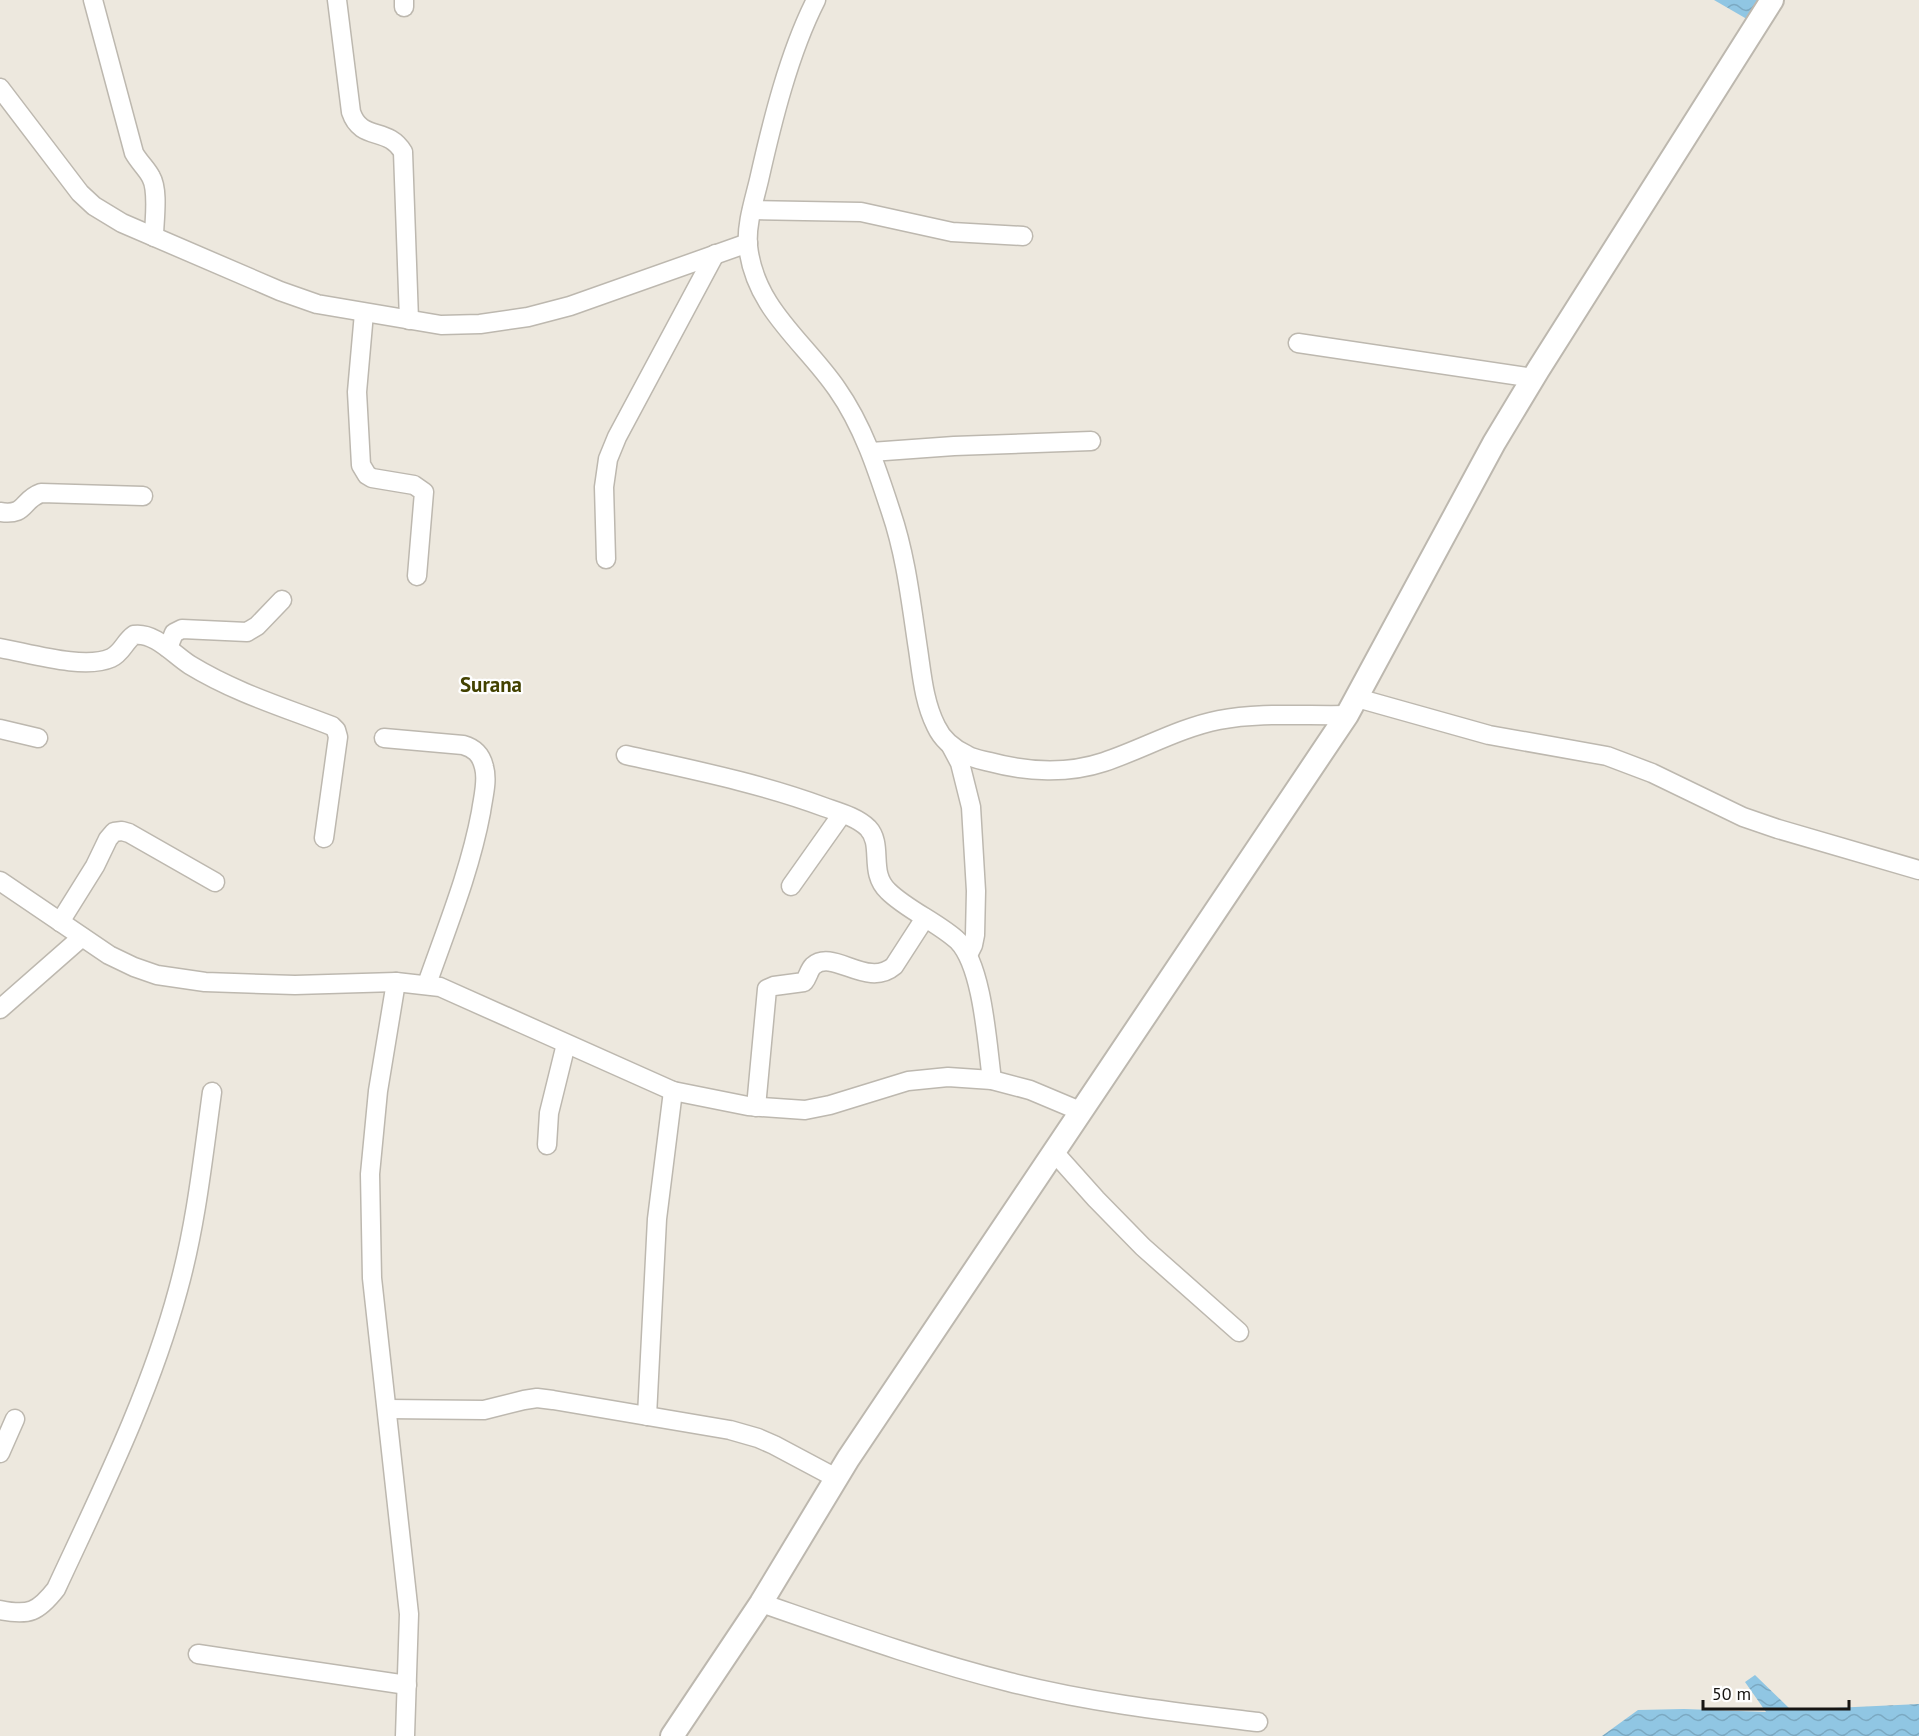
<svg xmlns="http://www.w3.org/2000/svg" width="1919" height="1736" font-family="'PT Sans',sans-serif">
  <defs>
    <pattern id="water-waves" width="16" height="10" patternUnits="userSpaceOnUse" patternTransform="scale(1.5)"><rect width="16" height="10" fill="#90c6e3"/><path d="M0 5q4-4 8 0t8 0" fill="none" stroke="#7ba9c2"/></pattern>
  </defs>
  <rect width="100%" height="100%" fill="#ede8de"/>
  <g fill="url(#water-waves)">
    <polygon points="1714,0 1763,0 1752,22"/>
    <polygon points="1755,1675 1791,1710 1919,1704 1919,1736 1602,1736 1638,1710 1684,1709 1766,1712 1745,1682"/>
  </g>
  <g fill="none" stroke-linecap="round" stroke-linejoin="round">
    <g stroke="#bdb8af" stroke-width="21">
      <g id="minor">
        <path d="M93 0 134 153C139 162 147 169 151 177 159 191 154 221 154 237"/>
        <path d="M337 0 351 112C361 142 388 126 403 152L409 320"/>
        <path d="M816 0C789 53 772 122 759 180 754 201 746 225 748 246 755 309 804 341 837 389 863 426 877 469 891 512 906 556 911 603 918 649 922 676 924 702 936 726 942 739 954 749 967 755 974 759 982 760 990 762 1027 772 1068 774 1104 762 1143 749 1179 728 1219 720 1260 712 1305 716 1347 715"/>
        <polyline points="404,7 404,0"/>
        <polyline points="0,88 80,193 94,206 122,223 280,291 317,304 441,325 480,324 528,317 570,306 748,243"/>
        <polyline points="752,210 861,212 952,232 1023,236"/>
        <polyline points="364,313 357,392 361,465 367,475 372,478 414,485 424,492 417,576"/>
        <polyline points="1298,343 1533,378"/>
        <polyline points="871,452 954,446 1091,441"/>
        <path d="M0 512C27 516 21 500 41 493L143 496"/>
        <polyline points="606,559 604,487 608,459 617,437 715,254"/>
        <path d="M0 648C29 653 84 670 111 658 122 653 125 641 134 635 155 632 174 655 190 665 236 693 283 707 332 726L336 730 338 737 324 838"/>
        <polyline points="168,648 174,633 182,629 247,632 257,626 282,600"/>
        <polyline points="1357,698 1489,735 1607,756 1652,773 1743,817 1778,829 1919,870"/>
        <polyline points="0,729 38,738"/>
        <path d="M384 738 463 745C474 748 481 754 484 767 488 781 483 797 481 812 470 871 447 927 427 984"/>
        <polyline points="951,746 960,763 971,807 976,891 975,935 973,945 968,955"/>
        <path d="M626 755C693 770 759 783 824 807 838 812 857 817 868 828 884 845 868 872 888 891 907 910 939 923 958 941 983 967 987 1044 992 1080"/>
        <polyline points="0,881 109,955 134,967 157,975 205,982 295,985 396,982 440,987 673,1091 748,1106 805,1110 830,1105 908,1081 948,1077 992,1080 1030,1090 1080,1111"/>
        <polyline points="791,886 842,814"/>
        <polyline points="60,922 95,866 108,839 114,832 122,831 129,833 215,882"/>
        <polyline points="396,982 378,1091 370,1174 372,1278 409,1614 405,1736"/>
        <polyline points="0,1009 82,937"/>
        <path d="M756 1107 767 989 774 986 804 982C808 977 809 970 813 966 833 948 867 989 894 966L925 918"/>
        <polyline points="547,1145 549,1113 566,1044"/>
        <polyline points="1054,1152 1096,1199 1143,1247 1239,1332"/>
        <polyline points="387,1409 484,1410 524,1400 537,1398 553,1400 730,1430 758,1438 774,1445 836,1478"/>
        <polyline points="647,1416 657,1219 673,1091"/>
        <polyline points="0,1453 15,1419"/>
        <path d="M761 1603C842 1631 925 1661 1009 1682 1091 1703 1174 1712 1258 1722"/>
        <path d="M0 1610C29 1616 38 1612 56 1589 101 1492 150 1394 178 1290 196 1225 203 1158 212 1092"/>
        <polyline points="198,1654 407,1685"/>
      </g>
    </g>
    <g stroke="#bdb8af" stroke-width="26">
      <polyline id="tertiary" points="672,1736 761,1603 848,1459 1347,715 1494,443 1538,370 1772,0"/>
    </g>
    <use href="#minor" stroke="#fff" stroke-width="18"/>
    <use href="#tertiary" stroke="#fff" stroke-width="22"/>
  </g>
  <g text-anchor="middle" stroke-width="4.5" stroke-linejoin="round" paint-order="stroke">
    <g font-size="21" font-weight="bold" fill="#434200" stroke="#fff">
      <text x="491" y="692">Surana</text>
    </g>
  </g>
  <path d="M1703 1700v9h146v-9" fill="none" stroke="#171512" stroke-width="3"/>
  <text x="1712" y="1700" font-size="18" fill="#171512" stroke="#ffffff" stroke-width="4.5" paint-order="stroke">50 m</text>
</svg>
